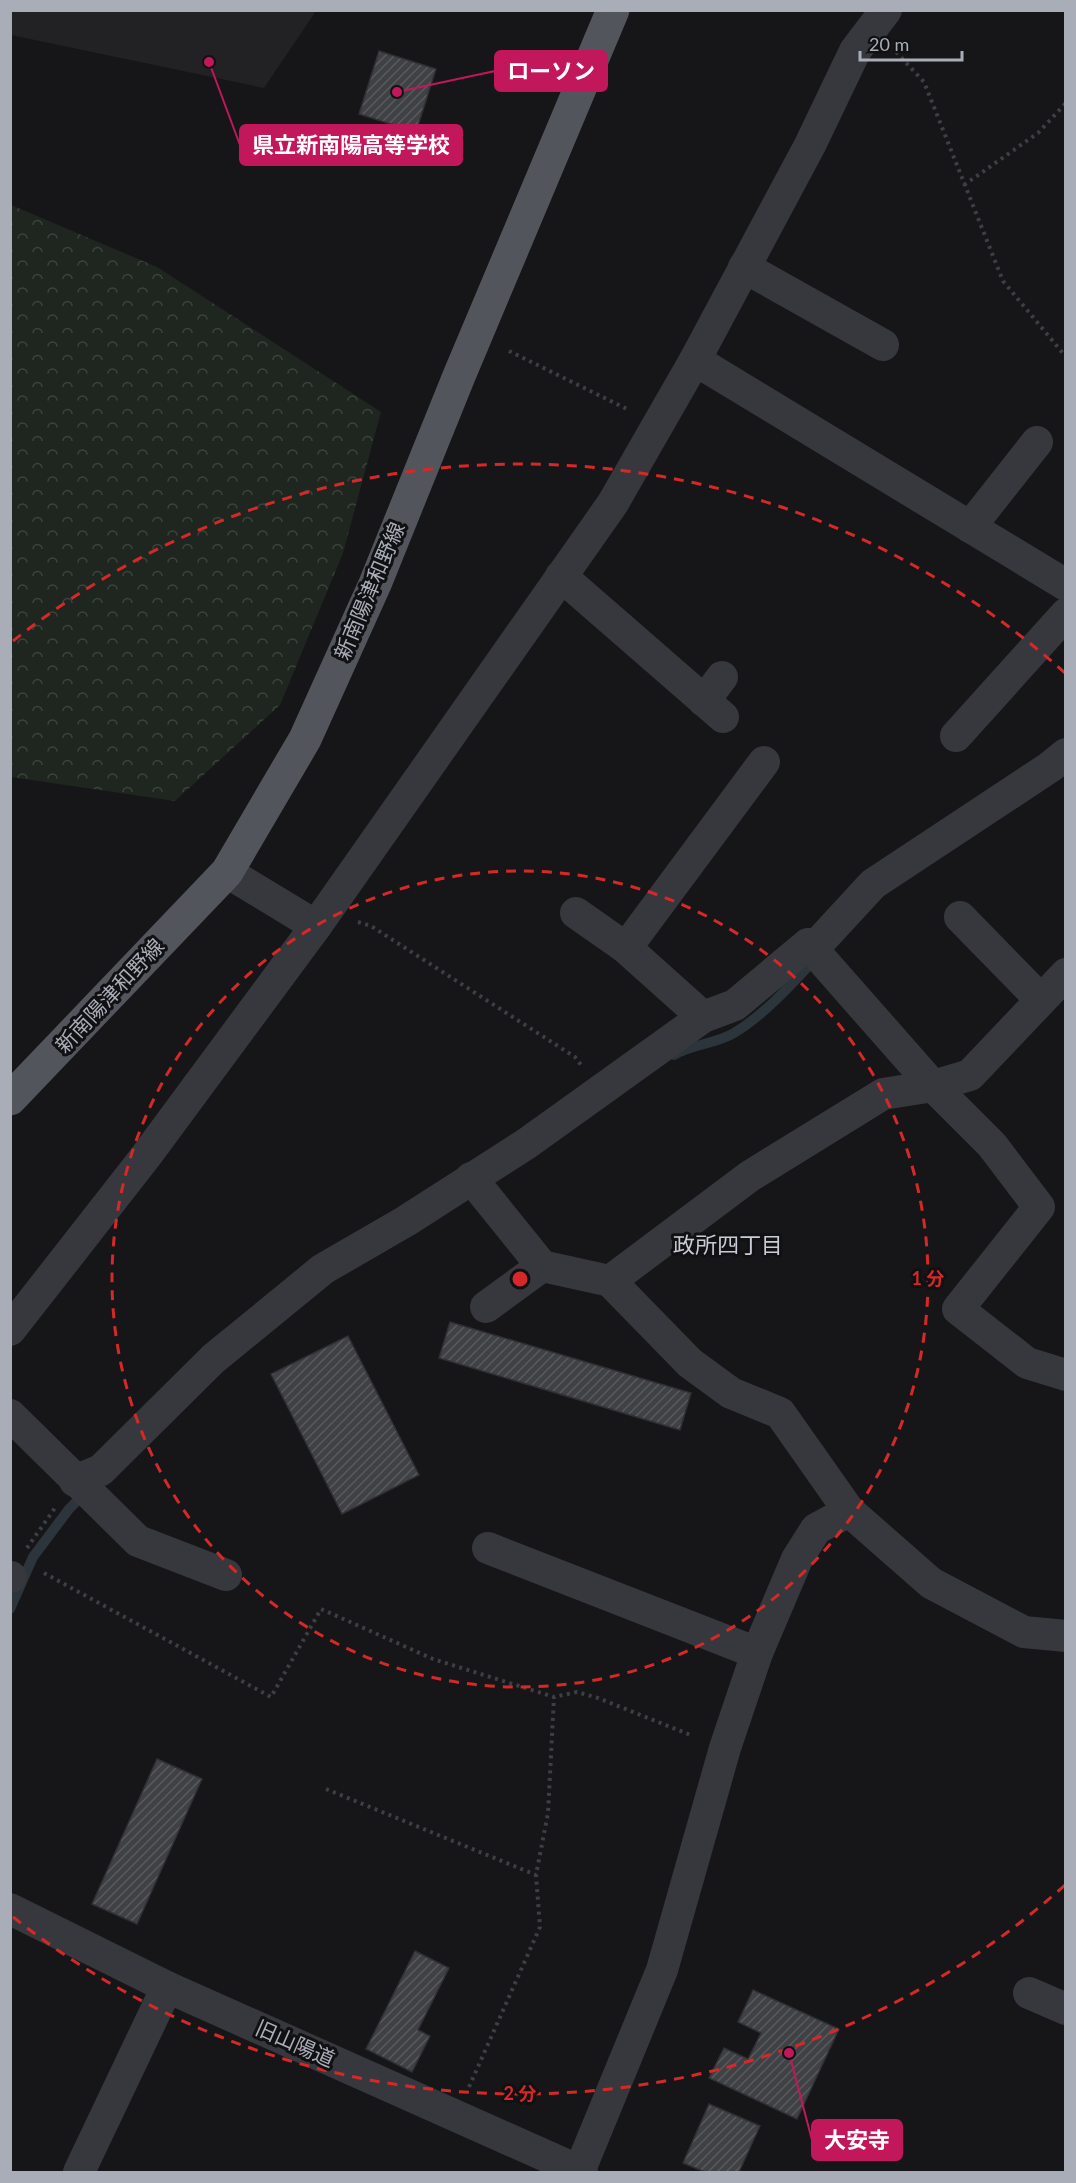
<svg xmlns="http://www.w3.org/2000/svg" width="1076" height="2183" font-family="Lato,'Noto Sans JP',sans-serif">
  <defs>
    <pattern id="forest-crowns" width="20" height="18" patternUnits="userSpaceOnUse" patternTransform="scale(1.5)"><rect width="20" height="18" fill="#1e261f"/><path d="M2 6a3 3 0 1 1 6 0M12 15a3 3 0 1 1 6 0" fill="none" stroke="#3c433d"/></pattern>
    <pattern id="building-hatch" width="6" height="6" patternUnits="userSpaceOnUse" patternTransform="scale(1.5)"><rect width="6" height="6" fill="#404145"/><path d="M-1 1l2-2M0 6l6-6M5 7l2-2" fill="none" stroke="#595a5e"/></pattern>
  </defs>
  <rect width="100%" height="100%" fill="#161618"/>
  <polygon fill="#222225" points="11,10 316,10 316,11 264,88 11,35"/>
  <polygon fill="url(#forest-crowns)" points="11,205 157,267 381,412 343,553 280,705 175,801 11,777"/>
  <g fill="none" stroke-linecap="round" stroke-linejoin="round">
    <g stroke="#2c353c" stroke-width="10">
      <path d="M674 1055C692 1044 716 1044 734 1033 762 1017 794 982 816 958"/>
      <polyline points="10,1609 33,1557 69,1509 86,1492"/>
    </g>
  </g>
  <g fill="url(#building-hatch)" stroke="#303034" stroke-width="1.5">
    <polygon points="379,51 436,69 416,132 359,114"/>
    <polygon points="450,1322 691,1393 680,1430 439,1358"/>
    <polygon points="348,1336 419,1475 342,1514 271,1374"/>
    <polygon points="157,1759 202,1779 137,1924 92,1904"/>
    <polygon points="415,1951 449,1968 418,2030 430,2036 412,2072 366,2049"/>
    <polygon points="753,1990 839,2029 797,2119 709,2078 724,2048 748,2059 761,2033 738,2022"/>
    <polygon points="709,2104 760,2126 739,2172 705,2172 683,2163"/>
  </g>
  <g fill="none" stroke-linecap="round" stroke-linejoin="round">
    <g stroke="#3d3f44" stroke-width="4" stroke-dasharray="3 4.5" stroke-linecap="butt">
      <polyline points="896,52 924,82 1003,281 1066,357"/>
      <polyline points="964,185 1038,133 1066,103"/>
      <polyline points="509,351 629,410"/>
      <polyline points="358,922 371,926 575,1057 581,1065"/>
      <polyline points="27,1548 57,1505"/>
      <polyline points="44,1573 271,1697 321,1609 433,1659 554,1697 577,1692 598,1698 693,1736"/>
      <polyline points="326,1789 536,1875"/>
      <polyline points="469,2087 540,1927 536,1875 548,1813 554,1697"/>
    </g>
    <g stroke="#37383d" stroke-width="32">
      <polyline points="744,267 883,345"/>
      <polyline points="695,360 1066,585"/>
      <polyline points="970,527 1037,442"/>
      <polyline points="561,576 723,717"/>
      <polyline points="704,701 722,677"/>
      <polyline points="956,736 1066,614"/>
      <polyline points="764,762 626,948 703,1017 735,1005 808,944 933,1086 970,1075 1066,974"/>
      <polyline points="227,872 316,926"/>
      <polyline points="576,913 626,948"/>
      <polyline points="960,917 1041,1000"/>
      <polyline points="813,949 873,884 1050,767 1066,754"/>
      <polyline points="471,1178 542,1266 610,1281"/>
      <polyline points="486,1307 542,1266"/>
      <polyline points="10,1330 146,1156 316,926 613,503 695,360 810,145 855,51 886,10"/>
      <polyline points="1066,1375 1027,1363 958,1309 1039,1207 992,1145 933,1086 883,1094 750,1176 610,1281 690,1363 731,1393 780,1413 849,1511 931,1583 1024,1632 1066,1636"/>
      <polyline points="10,1415 138,1541 226,1575"/>
      <polyline points="75,1481 101,1470 213,1359 323,1269 406,1221 526,1144 703,1017"/>
      <polyline points="488,1548 757,1653"/>
      <polyline points="10,1577 11,1577"/>
      <polyline points="10,1909 167,1987 582,2172"/>
      <polyline points="1029,1993 1066,2009"/>
      <polyline points="79,2172 167,1987"/>
      <polyline points="579,2172 662,1970 725,1748 757,1653 797,1559 816,1529 849,1511"/>
    </g>
    <polyline stroke="#53555c" stroke-width="33" points="10,1099 227,872 305,739 375,584 459,376 613,10"/>
  </g>
  <g fill="none" stroke="#d62828" stroke-width="3" stroke-dasharray="10 8">
    <circle cx="520" cy="1279" r="408"/>
    <path d="M1065 1885A815 815 0 0 1 13 1917M13 641A815 815 0 0 1 1065 673"/>
  </g>
  <g text-anchor="middle" stroke-width="6" stroke-linejoin="round" paint-order="stroke">
    <g font-size="21" fill="#a8adb8" stroke="#111113">
      <text transform="translate(370 591) rotate(-67)" y="7">新南陽津和野線</text>
      <text transform="translate(110 996) rotate(-47)" y="7">新南陽津和野線</text>
      <text transform="translate(295 2044) rotate(24)" y="7">旧山陽道</text>
    </g>
    <g font-size="22" fill="#c9ccd4" stroke="#111113">
      <text x="728" y="1253">政所四丁目</text>
    </g>
  </g>
  <circle cx="520" cy="1279" r="9" fill="#d62828" stroke="#111113" stroke-width="3"/>
  <g font-size="18" text-anchor="middle" font-weight="bold" fill="#d62828" stroke="#111113" stroke-width="6" stroke-linejoin="round" paint-order="stroke">
    <text x="928" y="1285">1 分</text>
    <text x="520" y="2100">2 分</text>
  </g>
  <path fill="none" stroke="#c2185b" stroke-width="2" d="M397 92L495 71M209 62L240 145M789 2053L812 2140"/>
  <g fill="#c2185b" stroke="#111113" stroke-width="2">
    <circle cx="397" cy="92" r="6"/>
    <circle cx="209" cy="62" r="6"/>
    <circle cx="789" cy="2053" r="6"/>
  </g>
  <g fill="#c2185b" stroke="#c2185b" stroke-width="2">
    <rect x="495" y="51" width="112" height="40" rx="6"/>
    <rect x="240" y="125" width="222" height="40" rx="6"/>
    <rect x="812" y="2120" width="90" height="40" rx="6"/>
  </g>
  <g font-size="22" text-anchor="middle" font-weight="bold" fill="#fff">
    <text x="551" y="79">ローソン</text>
    <text x="351" y="153">県立新南陽高等学校</text>
    <text x="857" y="2148">大安寺</text>
  </g>
  <rect width="1076" height="2183" fill="none" stroke="#a8adb8" stroke-width="24"/>
  <path d="M860 51v9h102v-9" fill="none" stroke="#a8adb8" stroke-width="3"/>
  <text x="869" y="51" font-size="18" fill="#a8adb8" stroke="#111113" stroke-width="4.5" paint-order="stroke">20 m</text>
</svg>
